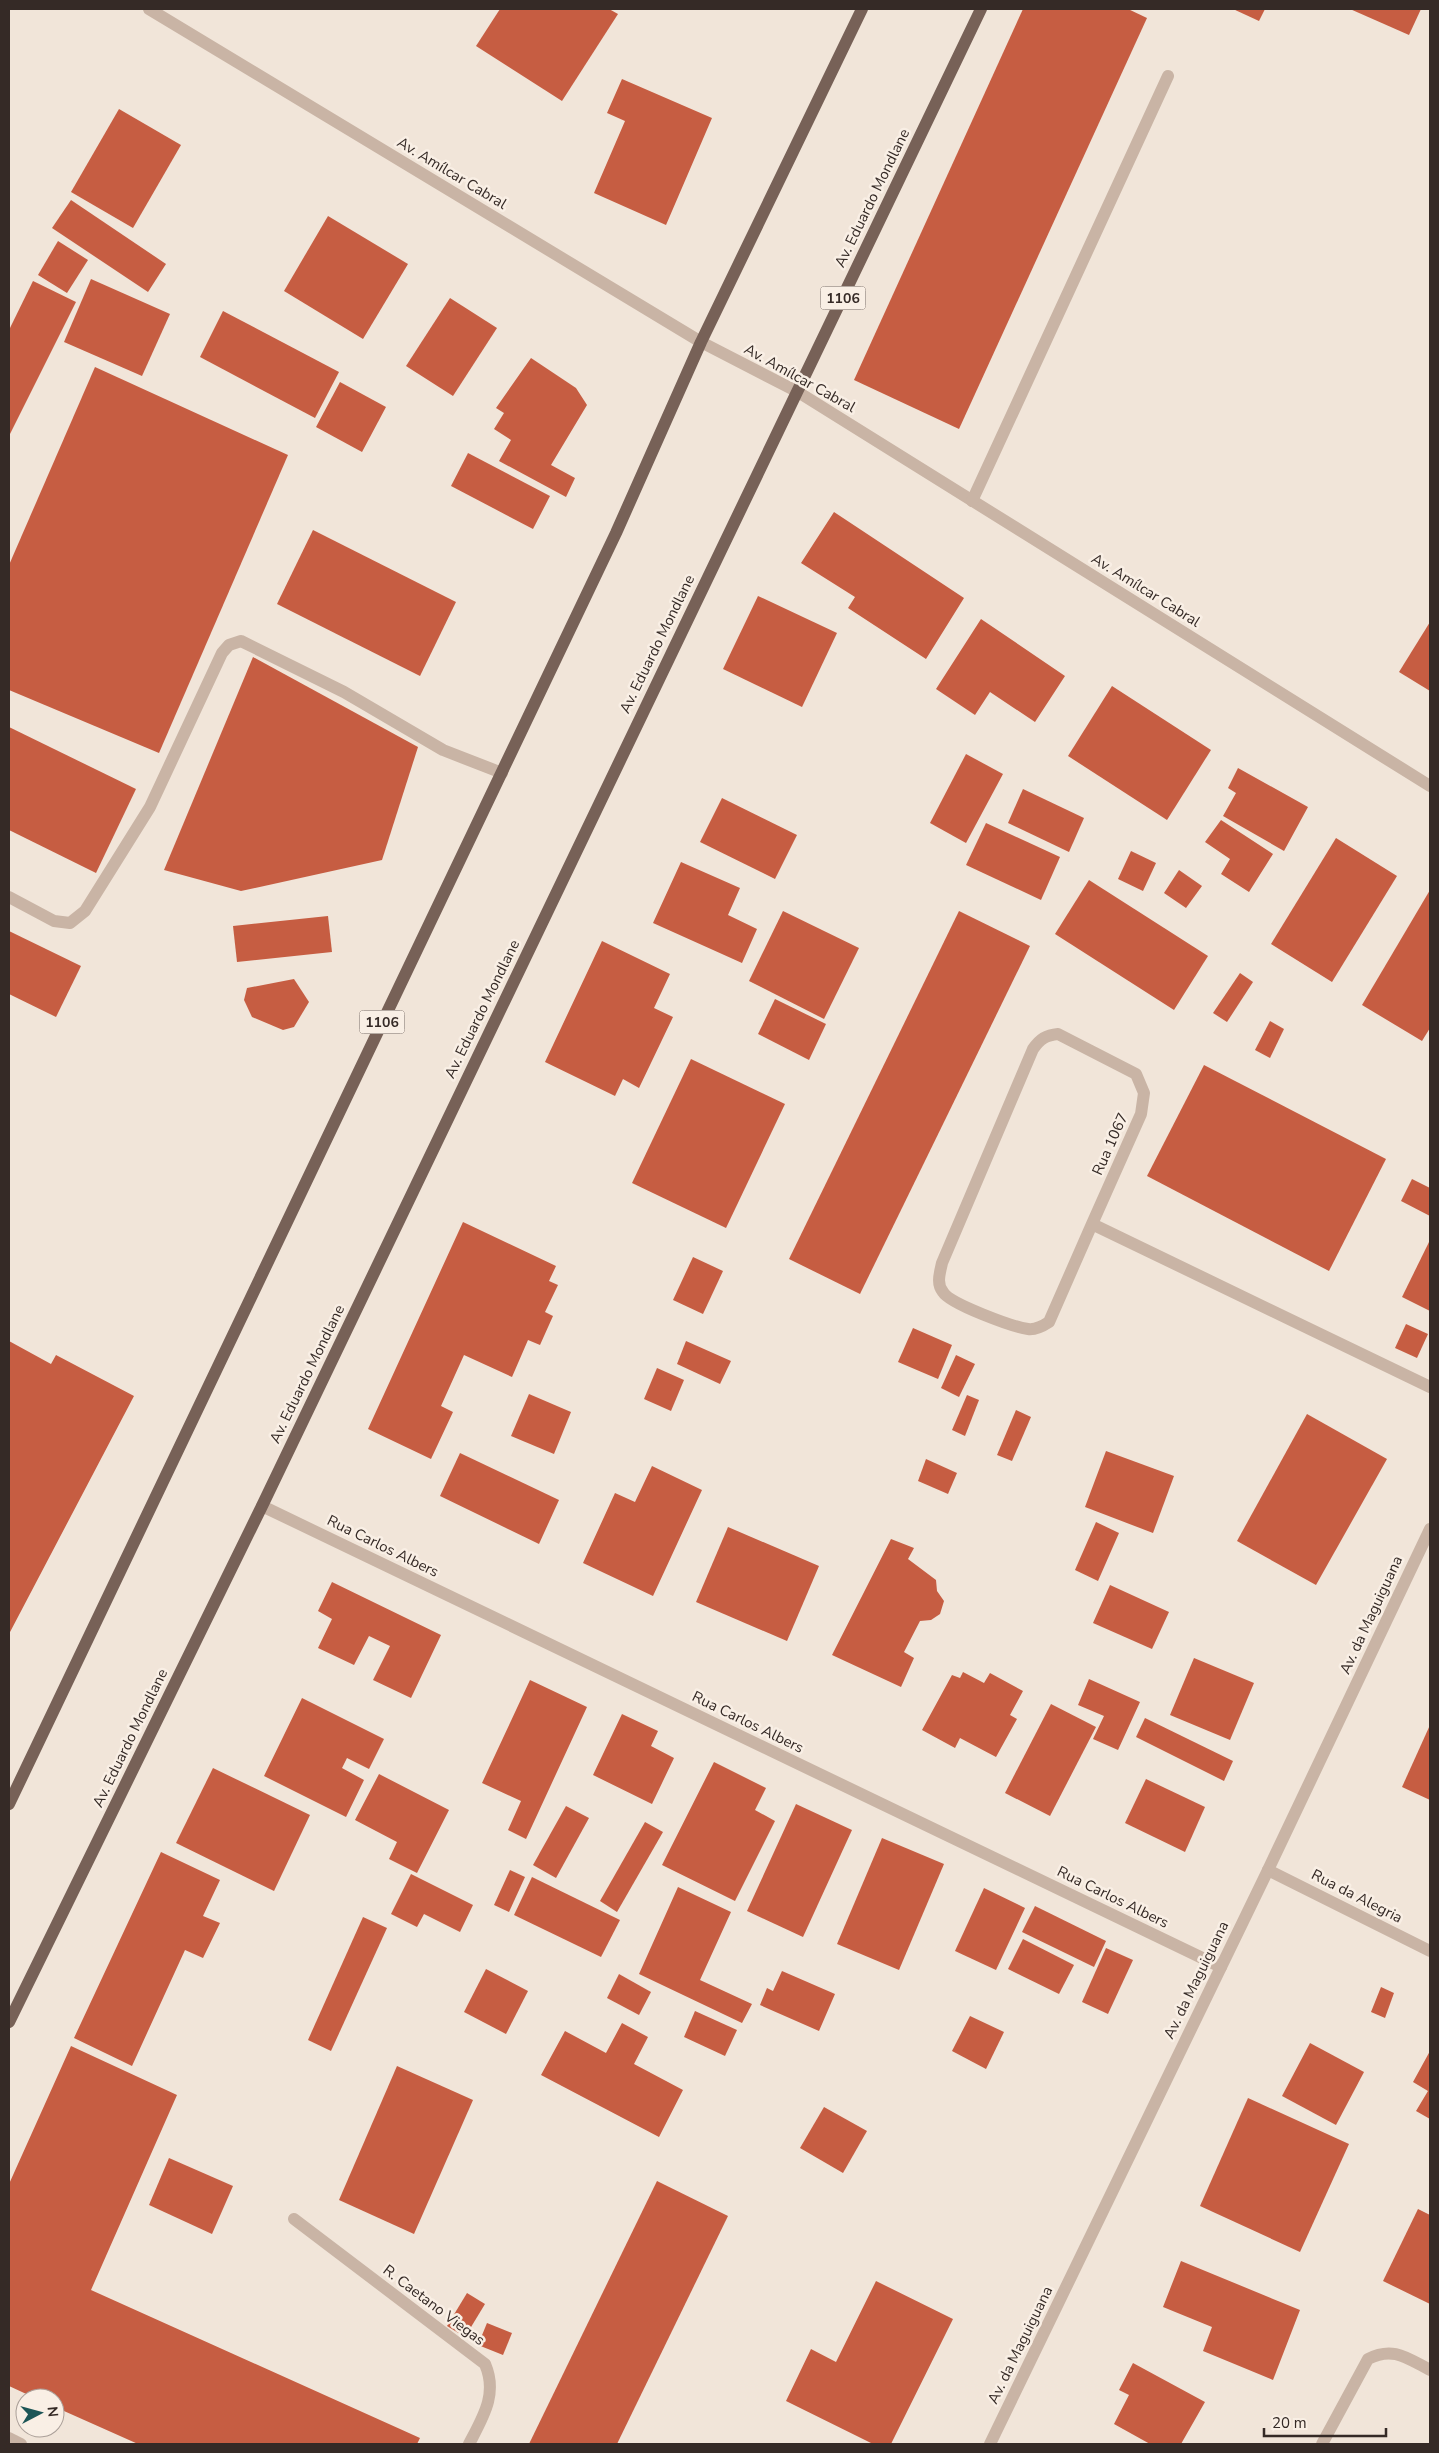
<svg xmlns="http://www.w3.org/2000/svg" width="1439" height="2453" font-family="'Nunito Sans',sans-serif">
  <rect width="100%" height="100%" fill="#f1e5d9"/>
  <g fill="#c65d42">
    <polygon points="500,9 609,9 618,14 562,101 476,46"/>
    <polygon points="1023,9 1128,9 1147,18 959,429 854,380"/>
    <polygon points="1233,9 1265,9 1259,21"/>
    <polygon points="1350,9 1421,9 1409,35"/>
    <polygon points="622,79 712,118 666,225 594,193 625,121 607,113"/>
    <polygon points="119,109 181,145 133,228 71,192"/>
    <polygon points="71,200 166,264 148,292 52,228"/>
    <polygon points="328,216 408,264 363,339 284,291"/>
    <polygon points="58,241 88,260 67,293 38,275"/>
    <polygon points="91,279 170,314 142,376 64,342"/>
    <polygon points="33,281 76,302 9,436 9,330"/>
    <polygon points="450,298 497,328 453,396 406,366"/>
    <polygon points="223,311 339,372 315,418 200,357"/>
    <polygon points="531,358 576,388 587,405 551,465 575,478 566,497 499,461 511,440 494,429 504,413 496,408"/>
    <polygon points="95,367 288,455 159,753 9,690 9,565"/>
    <polygon points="340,382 386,407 362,452 316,427"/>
    <polygon points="468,453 550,496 533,529 451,486"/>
    <polygon points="834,512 964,598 926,659 848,608 855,597 801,563"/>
    <polygon points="313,530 456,602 420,676 277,604"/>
    <polygon points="758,596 837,633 802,707 723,669"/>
    <polygon points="981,619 1065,676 1035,722 990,692 975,715 936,689"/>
    <polygon points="1430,622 1430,691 1399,672"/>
    <polygon points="253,657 418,747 382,860 241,891 164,870"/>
    <polygon points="1112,686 1211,750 1167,820 1068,756"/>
    <polygon points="9,727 136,789 96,873 9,830"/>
    <polygon points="966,754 1003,774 966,843 930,823"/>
    <polygon points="1238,768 1308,807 1284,851 1223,816 1236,793 1228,788"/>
    <polygon points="1023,789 1084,818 1069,852 1008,823"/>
    <polygon points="722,798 797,835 775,879 700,842"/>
    <polygon points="1221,820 1273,854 1249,892 1221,874 1230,859 1205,842"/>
    <polygon points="986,823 1060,857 1041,900 966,865"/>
    <polygon points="1336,838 1397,876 1332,982 1271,944"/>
    <polygon points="1131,851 1156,863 1143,891 1118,879"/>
    <polygon points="681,862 740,888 728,915 757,929 742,963 653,923"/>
    <polygon points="1179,870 1202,886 1186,908 1164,893"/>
    <polygon points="1089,880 1208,956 1174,1010 1055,934"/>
    <polygon points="1430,890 1430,1028 1422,1041 1362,1005"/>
    <polygon points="783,911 859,948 824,1019 749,981"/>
    <polygon points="959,911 1030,946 860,1294 789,1259"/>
    <polygon points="328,916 332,952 237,962 233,926"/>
    <polygon points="9,931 81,966 56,1017 9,994"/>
    <polygon points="602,941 670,974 654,1008 673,1017 639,1088 623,1079 615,1096 545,1062"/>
    <polygon points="1240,973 1253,982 1227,1022 1213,1013"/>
    <polygon points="294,979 309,1002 294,1027 283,1030 252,1017 244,1000 247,988"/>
    <polygon points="775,999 826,1024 809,1060 758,1034"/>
    <polygon points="1270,1021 1284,1029 1270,1058 1255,1050"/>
    <polygon points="691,1059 785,1104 726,1228 632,1183"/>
    <polygon points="1204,1065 1386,1159 1329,1271 1147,1176"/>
    <polygon points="1412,1179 1430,1188 1430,1216 1401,1201"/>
    <polygon points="463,1222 556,1266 549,1281 558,1285 545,1312 553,1316 540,1345 528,1340 512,1377 464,1355 441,1406 453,1412 431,1459 368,1429"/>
    <polygon points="1430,1240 1430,1311 1402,1297"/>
    <polygon points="693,1257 723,1271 703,1314 673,1300"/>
    <polygon points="1406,1324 1428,1334 1417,1358 1395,1348"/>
    <polygon points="913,1328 952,1345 938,1379 898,1362"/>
    <polygon points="9,1341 51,1364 56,1355 134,1396 9,1634"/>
    <polygon points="686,1341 731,1361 720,1384 677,1364"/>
    <polygon points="956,1355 975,1364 959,1397 941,1388"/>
    <polygon points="657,1368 684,1380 671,1411 644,1399"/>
    <polygon points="529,1394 571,1412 554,1454 511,1436"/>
    <polygon points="967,1395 979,1400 965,1436 952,1430"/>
    <polygon points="1016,1410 1031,1417 1012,1461 997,1455"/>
    <polygon points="1307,1414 1387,1459 1316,1585 1237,1541"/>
    <polygon points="1106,1451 1174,1476 1153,1533 1085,1507"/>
    <polygon points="460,1453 559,1500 539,1544 440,1496"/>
    <polygon points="926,1459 957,1473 948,1494 918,1481"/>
    <polygon points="652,1466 702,1490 653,1596 583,1563 615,1493 635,1502"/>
    <polygon points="1096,1522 1119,1533 1098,1581 1075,1570"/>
    <polygon points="728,1527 819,1566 787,1641 696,1602"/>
    <polygon points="891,1539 914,1548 908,1559 936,1580 937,1591 944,1601 940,1614 931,1620 920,1621 904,1652 914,1658 901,1687 832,1655"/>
    <polygon points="332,1582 441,1635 411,1698 373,1680 390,1646 369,1636 354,1665 318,1648 332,1619 318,1611"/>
    <polygon points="1110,1585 1169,1612 1152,1649 1093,1623"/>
    <polygon points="1194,1658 1254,1683 1230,1740 1170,1715"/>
    <polygon points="963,1672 984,1683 990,1673 1023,1691 1010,1715 1017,1719 996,1757 960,1738 955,1748 922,1730 952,1675 960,1678"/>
    <polygon points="1089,1679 1140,1702 1118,1750 1093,1739 1104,1716 1078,1705"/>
    <polygon points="530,1680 587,1707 526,1839 508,1830 521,1801 482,1783"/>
    <polygon points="302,1698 384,1739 369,1769 347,1758 342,1768 364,1780 346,1817 264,1776"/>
    <polygon points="1051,1704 1096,1727 1050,1816 1005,1793"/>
    <polygon points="622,1714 658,1731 651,1746 674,1758 652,1804 593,1775"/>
    <polygon points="1145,1718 1233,1761 1224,1781 1136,1737"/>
    <polygon points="1430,1725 1430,1800 1402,1787"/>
    <polygon points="714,1762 766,1788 755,1810 775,1821 735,1901 662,1865"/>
    <polygon points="213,1768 310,1815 274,1891 176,1843"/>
    <polygon points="379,1774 449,1810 417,1873 389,1859 397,1842 355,1820"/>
    <polygon points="1146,1779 1205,1807 1185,1852 1125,1823"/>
    <polygon points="796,1804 852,1830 803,1937 747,1911"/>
    <polygon points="566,1806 589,1818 556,1878 533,1865"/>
    <polygon points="645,1822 663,1832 617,1912 600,1901"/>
    <polygon points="882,1838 944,1864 899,1970 837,1944"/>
    <polygon points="161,1852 220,1880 203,1916 220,1923 203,1958 185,1950 132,2066 74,2038"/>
    <polygon points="510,1870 525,1877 509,1912 494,1905"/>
    <polygon points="411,1874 473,1905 460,1932 424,1914 417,1927 391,1914"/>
    <polygon points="532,1877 620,1920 601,1957 514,1915"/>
    <polygon points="678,1887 731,1912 700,1980 752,2004 742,2023 639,1974"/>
    <polygon points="984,1888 1025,1908 996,1970 955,1951"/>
    <polygon points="1035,1906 1106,1941 1094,1967 1022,1932"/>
    <polygon points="363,1917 387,1928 331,2051 308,2040"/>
    <polygon points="1023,1939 1074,1965 1059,1994 1008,1969"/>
    <polygon points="1106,1948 1133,1960 1108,2014 1082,2002"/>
    <polygon points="486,1969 528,1991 506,2034 464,2012"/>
    <polygon points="782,1971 835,1994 819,2031 760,2005 767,1988 773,1991"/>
    <polygon points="619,1974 651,1992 639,2015 607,1998"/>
    <polygon points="1381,1987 1394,1993 1385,2018 1371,2012"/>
    <polygon points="695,2011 737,2030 725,2056 684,2037"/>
    <polygon points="970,2016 1004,2032 986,2069 952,2051"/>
    <polygon points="622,2023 648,2037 634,2064 683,2090 659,2137 541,2075 565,2031 606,2053"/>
    <polygon points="1310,2043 1364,2072 1336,2125 1282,2096"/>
    <polygon points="71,2046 177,2095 91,2290 420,2438 417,2444 138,2444 55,2407 55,2398 35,2398 9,2386 9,2184"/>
    <polygon points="1430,2051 1430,2119 1416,2111 1428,2091 1413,2082"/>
    <polygon points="397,2066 473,2100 414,2234 339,2200"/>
    <polygon points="1248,2098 1349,2144 1300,2252 1200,2206"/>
    <polygon points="824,2107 867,2131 843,2173 800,2148"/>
    <polygon points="169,2158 233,2186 212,2234 149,2205"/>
    <polygon points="657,2181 728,2216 617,2444 529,2444"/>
    <polygon points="1418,2209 1430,2215 1430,2304 1383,2281"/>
    <polygon points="1181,2261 1300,2310 1273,2380 1203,2351 1212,2327 1163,2307"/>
    <polygon points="876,2281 953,2319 891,2444 873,2444 786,2401 811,2349 836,2362"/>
    <polygon points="467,2293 485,2304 465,2337 447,2326"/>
    <polygon points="487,2323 512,2333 503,2355 478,2345"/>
    <polygon points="1133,2363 1205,2402 1181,2444 1150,2444 1114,2424 1129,2395 1119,2390"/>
  </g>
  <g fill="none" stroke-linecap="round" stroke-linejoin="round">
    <g stroke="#c9b4a5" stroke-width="12">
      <polyline points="149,9 701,342 798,392 1430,786"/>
      <polyline points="972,501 1168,76"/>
      <polyline points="9,897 54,921 70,923 85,911 150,807 222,653 229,645 241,641 344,692 443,750 502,773"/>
      <path d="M1092 1224 1049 1322C1043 1326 1036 1330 1028 1329 1013 1327 950 1304 943 1292 936 1283 940 1273 942 1263L1033 1049C1040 1039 1046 1035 1058 1034L1136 1074 1144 1093 1141 1114 1092 1224 1430 1387"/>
      <polyline points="262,1506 1221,1967"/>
      <polyline points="1268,1870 1430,1951"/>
      <path d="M294 2219 485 2364C498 2394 483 2417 469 2444"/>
      <polyline points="9,2438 21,2444"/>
      <polyline points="990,2444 1268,1870 1430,1529"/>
      <path d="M1322 2444 1368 2359C1393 2346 1407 2358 1430 2370"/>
    </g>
    <g stroke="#776157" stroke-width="12">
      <polyline points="9,1804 616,533 701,342 862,9"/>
      <polyline points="9,2022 262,1506 981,9"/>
    </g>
  </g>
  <g text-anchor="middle" stroke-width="5" stroke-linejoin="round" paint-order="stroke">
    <g fill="#f9efe5" stroke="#70655f" stroke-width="1">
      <rect x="820.5" y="286.5" width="45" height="23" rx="4"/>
      <rect x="359.5" y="1010.5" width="45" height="23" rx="4"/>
    </g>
    <g font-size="14" font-weight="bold" fill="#352a26">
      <text x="843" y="303">1106</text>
      <text x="382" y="1027">1106</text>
    </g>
    <g font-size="15" fill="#352a26" stroke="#f9efe5">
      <text transform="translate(452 173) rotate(31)" y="5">Av. Amílcar Cabral</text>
      <text transform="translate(872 198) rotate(-64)" y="5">Av. Eduardo Mondlane</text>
      <text transform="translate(800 378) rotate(29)" y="5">Av. Amílcar Cabral</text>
      <text transform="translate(1146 590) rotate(32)" y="5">Av. Amílcar Cabral</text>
      <text transform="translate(657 644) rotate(-64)" y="5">Av. Eduardo Mondlane</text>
      <text transform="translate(482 1009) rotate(-64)" y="5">Av. Eduardo Mondlane</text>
      <text transform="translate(1110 1144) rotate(-66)" y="5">Rua 1067</text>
      <text transform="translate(307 1374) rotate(-64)" y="5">Av. Eduardo Mondlane</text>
      <text transform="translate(383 1546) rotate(26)" y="5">Rua Carlos Albers</text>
      <text transform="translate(1371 1615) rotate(-65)" y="5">Av. da Maguiguana</text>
      <text transform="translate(748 1722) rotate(26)" y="5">Rua Carlos Albers</text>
      <text transform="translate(130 1738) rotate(-64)" y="5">Av. Eduardo Mondlane</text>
      <text transform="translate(1357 1896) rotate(27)" y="5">Rua da Alegria</text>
      <text transform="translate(1113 1897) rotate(26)" y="5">Rua Carlos Albers</text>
      <text transform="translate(1196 1980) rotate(-64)" y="5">Av. da Maguiguana</text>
      <text transform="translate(434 2305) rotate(37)" y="5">R. Caetano Viegas</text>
      <text transform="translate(1020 2345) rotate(-64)" y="5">Av. da Maguiguana</text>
    </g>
  </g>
  <rect width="1439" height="2453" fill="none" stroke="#352a26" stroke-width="20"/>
  <g transform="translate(40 2413) rotate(84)"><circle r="24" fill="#f9efe5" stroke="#aba099"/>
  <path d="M0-4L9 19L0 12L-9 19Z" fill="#1c5556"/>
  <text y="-8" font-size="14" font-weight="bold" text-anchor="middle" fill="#352a26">N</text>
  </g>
  <path d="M1264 2428v8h122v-8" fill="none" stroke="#352a26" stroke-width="2.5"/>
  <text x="1272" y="2428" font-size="15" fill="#352a26" stroke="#f9efe5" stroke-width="4" paint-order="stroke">20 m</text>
</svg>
